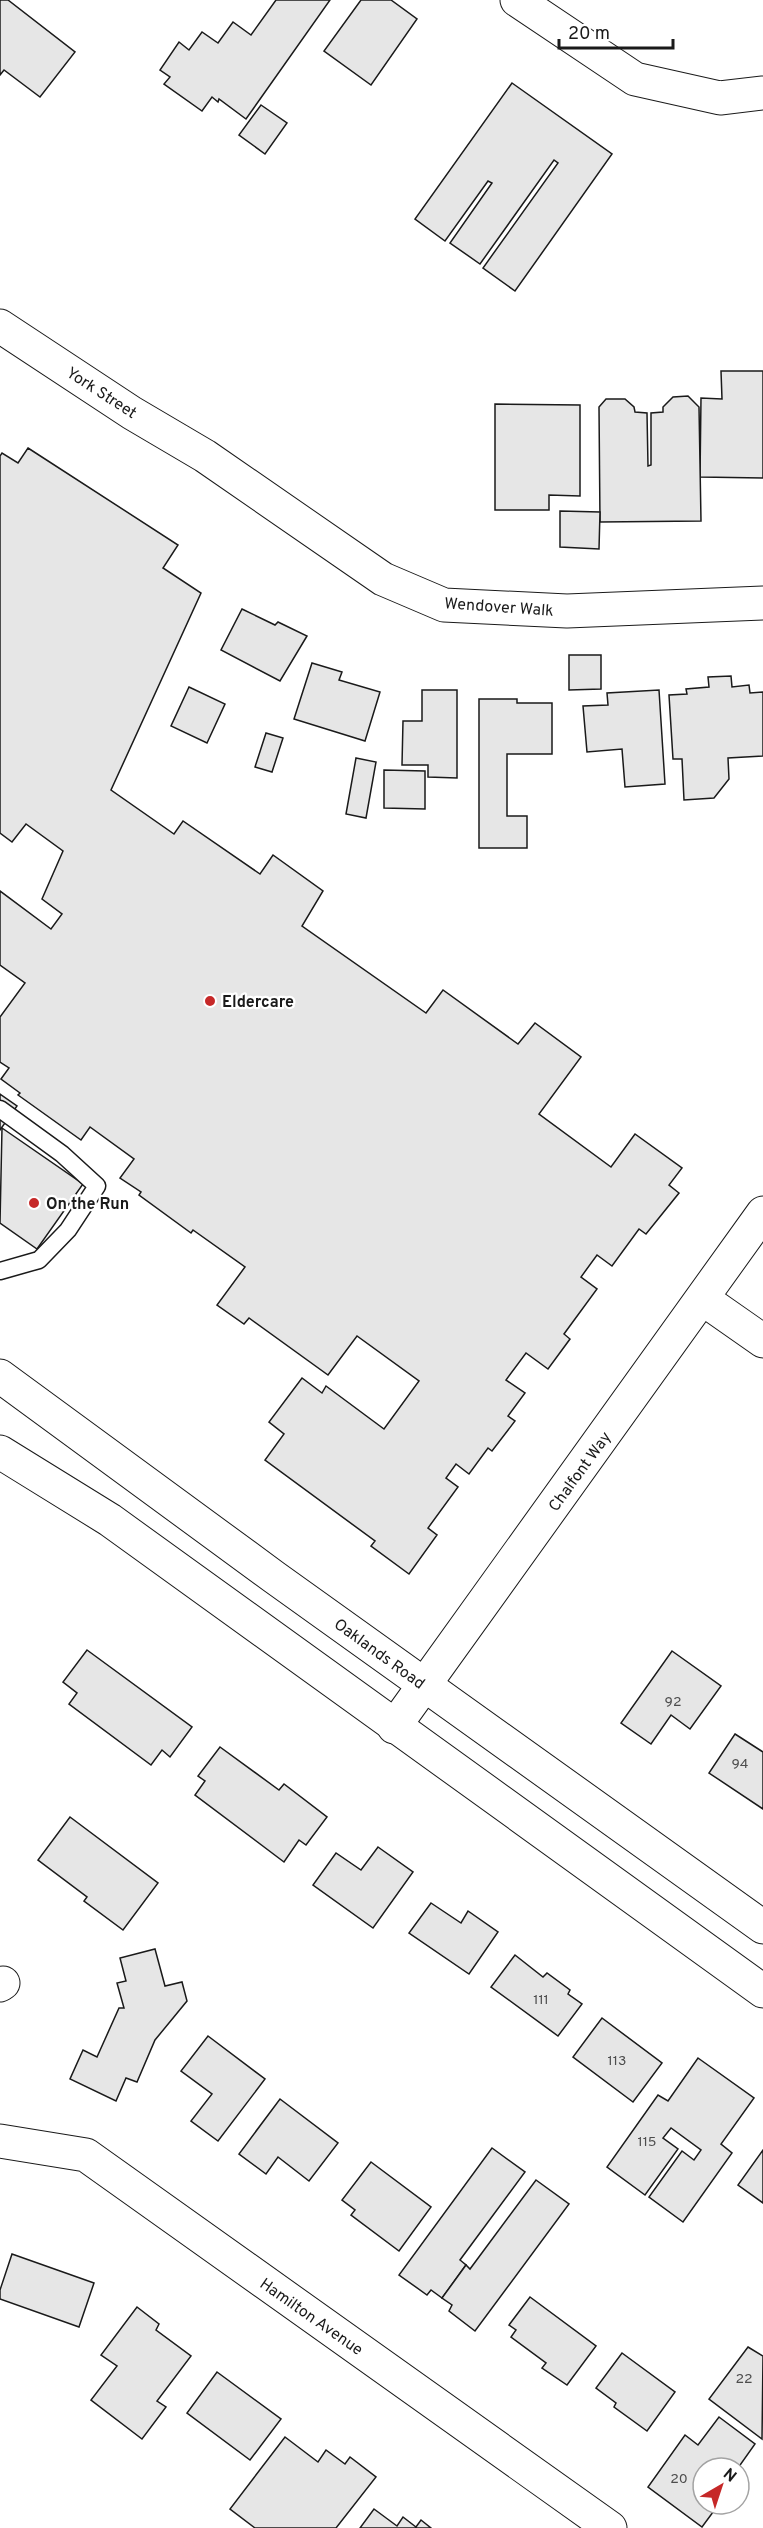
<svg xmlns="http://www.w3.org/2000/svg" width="763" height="2528" font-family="Overpass,sans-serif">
  <rect width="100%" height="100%" fill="#fff"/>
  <g fill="#e6e6e6" stroke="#1a1a1a" stroke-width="1.5">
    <polygon points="0,0 8,0 75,52 40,97 4,70 0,75"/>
    <polygon points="276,0 330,0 246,119 219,99 218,102 212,97 202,111 164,84 170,77 160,70 179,42 189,50 202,32 218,43 233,22 251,35"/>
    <polygon points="361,0 391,0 417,19 371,85 324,51"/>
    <polygon points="512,83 612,154 515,291 483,268 558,163 554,160 480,264 450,243 492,183 488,181 445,241 415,219"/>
    <polygon points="261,105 287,123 265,154 239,135"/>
    <polygon points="721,371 763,371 763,478 700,477 701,398 722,399"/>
    <polygon points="688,396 699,407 701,521 600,522 599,407 606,399 625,399 634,407 635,412 647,413 648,466 651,465 651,413 663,412 663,407 673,397"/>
    <polygon points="495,404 580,405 580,496 549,495 549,510 495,510"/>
    <polygon points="28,448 178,545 163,568 201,593 111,790 174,834 183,821 260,874 273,855 323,891 302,926 426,1013 443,990 518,1044 535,1023 581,1057 539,1114 611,1167 635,1134 682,1168 669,1185 679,1193 646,1234 639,1229 612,1266 597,1255 581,1277 597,1289 564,1334 570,1339 548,1369 526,1353 506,1380 525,1393 508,1416 515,1421 492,1451 488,1448 469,1474 456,1464 446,1478 458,1487 428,1528 437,1535 409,1574 371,1546 375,1541 265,1460 284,1434 269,1422 302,1378 322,1393 326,1386 384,1429 419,1381 357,1336 328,1375 249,1318 244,1324 217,1305 245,1267 193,1230 191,1233 139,1195 141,1192 120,1178 134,1159 90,1127 81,1140 18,1095 20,1093 1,1079 9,1068 0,1062 0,1017 25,983 0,965 0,891 51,929 62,914 42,899 63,851 26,824 12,842 0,833 0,456 2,453 18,463"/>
    <polygon points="560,511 600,512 599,549 560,547"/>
    <polygon points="242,609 275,625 278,622 307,636 280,681 221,650"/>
    <polygon points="569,655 601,655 601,689 569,690"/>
    <polygon points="312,663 342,672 339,680 380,692 365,741 294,719"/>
    <polygon points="731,676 732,687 749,685 750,693 763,692 763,756 728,758 729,779 714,798 684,800 682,759 673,759 669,695 687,694 686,689 709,687 708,677"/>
    <polygon points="189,687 225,704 207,743 171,726"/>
    <polygon points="422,690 457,690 457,778 428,777 428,765 402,765 403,721 422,721"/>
    <polygon points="659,690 665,784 625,787 622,749 587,752 583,706 608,705 607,693"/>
    <polygon points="479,699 517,699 517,703 552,703 552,754 507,754 507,816 527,816 527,848 479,848"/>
    <polygon points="266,733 283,738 272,772 255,767"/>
    <polygon points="356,758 376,762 366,818 346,814"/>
    <polygon points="384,770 425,771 425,809 384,808"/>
    <polygon points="0,1094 17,1106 0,1130"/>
    <polygon points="2,1128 83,1184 37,1249 0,1223"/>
    <polygon points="87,1650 192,1727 170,1757 162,1750 151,1765 69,1704 77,1693 63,1682"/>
    <polygon points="672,1651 721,1686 690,1729 671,1715 651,1744 621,1723"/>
    <polygon points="735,1734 763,1752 763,1809 709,1773"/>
    <polygon points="220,1747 279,1790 284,1784 327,1817 306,1845 299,1840 284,1862 195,1795 205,1781 198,1776"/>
    <polygon points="70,1817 158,1883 123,1930 84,1901 87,1897 38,1860"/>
    <polygon points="378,1847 413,1872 373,1928 313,1885 336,1853 361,1870"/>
    <polygon points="431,1903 461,1923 468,1911 498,1932 469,1974 409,1933"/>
    <polygon points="155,1949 165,1986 182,1982 187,2001 155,2040 137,2082 126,2078 116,2101 70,2079 83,2050 97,2057 119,2008 124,2008 117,1983 126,1981 120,1958"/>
    <polygon points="515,1955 543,1977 547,1973 570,1990 568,1994 582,2004 558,2036 491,1987"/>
    <polygon points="602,2018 662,2063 633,2102 573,2057"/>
    <polygon points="208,2036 265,2079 218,2141 191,2121 212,2094 181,2071"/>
    <polygon points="698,2058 754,2098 721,2144 732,2153 683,2222 649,2197 682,2151 694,2160 701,2150 671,2128 663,2138 678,2149 645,2195 607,2167 658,2095 668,2101"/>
    <polygon points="280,2099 338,2143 309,2181 278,2157 266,2174 239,2154"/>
    <polygon points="492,2148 525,2172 460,2260 466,2265 442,2298 431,2290 427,2295 399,2275"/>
    <polygon points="763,2150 763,2203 738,2185"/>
    <polygon points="371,2162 431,2207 399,2251 351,2215 355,2210 342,2200"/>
    <polygon points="536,2180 569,2204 475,2331 449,2311 452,2305 442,2298 466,2265 470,2269"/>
    <polygon points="12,2254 94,2283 79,2327 0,2299 0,2290"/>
    <polygon points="530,2297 596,2346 567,2385 542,2368 546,2363 511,2337 516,2330 509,2325"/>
    <polygon points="137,2307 159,2324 156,2330 191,2356 157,2401 166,2407 142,2439 91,2400 117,2366 101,2355"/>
    <polygon points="748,2347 763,2356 762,2439 709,2399"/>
    <polygon points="622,2353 675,2392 647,2431 614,2407 616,2403 596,2388"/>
    <polygon points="217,2372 281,2419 250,2460 187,2413"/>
    <polygon points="719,2417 755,2444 738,2468 703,2468 703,2504 719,2504 702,2527 648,2487 685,2435 698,2445"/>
    <polygon points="285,2437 318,2462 326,2450 345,2464 350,2457 376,2477 336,2528 255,2528 230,2509"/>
    <polygon points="374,2509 397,2526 403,2517 416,2527 421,2520 431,2528 360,2528"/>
  </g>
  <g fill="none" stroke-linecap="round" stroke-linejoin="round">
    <g stroke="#1a1a1a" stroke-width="19">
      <polyline id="lane" points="0,1109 62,1154 97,1186 68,1230 39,1260 0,1271"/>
    </g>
    <g stroke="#1a1a1a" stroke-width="35">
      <g id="street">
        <polyline points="517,0 635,79 720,98 763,93"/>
        <polyline points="0,326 132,413 205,456 383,579 444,605 567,611 763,603"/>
        <polyline points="703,1299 763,1341"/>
        <polyline points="394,1727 763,1213"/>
        <polyline points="0,1985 3,1983"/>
        <polyline points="0,2141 86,2155 610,2528"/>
      </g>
    </g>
    <g stroke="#1a1a1a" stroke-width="35">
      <g id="secondary">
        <polyline points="0,1376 274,1577 763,1927"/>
        <polyline points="0,1452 110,1520 763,1991"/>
      </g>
    </g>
    <use href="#lane" stroke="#fff" stroke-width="16"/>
    <use href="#street" stroke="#fff" stroke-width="33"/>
    <use href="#secondary" stroke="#fff" stroke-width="33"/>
  </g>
  <g fill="#c62828" stroke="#fff" stroke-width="2">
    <circle cx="210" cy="1001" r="6"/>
    <circle cx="34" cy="1203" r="6"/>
  </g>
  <g text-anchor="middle" stroke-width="4.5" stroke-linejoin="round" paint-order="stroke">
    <g font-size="14" fill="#4d4d4d">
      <text x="673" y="1706">92</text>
      <text x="740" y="1768">94</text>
      <text x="541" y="2004">111</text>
      <text x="617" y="2065">113</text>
      <text x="647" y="2146">115</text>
      <text x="744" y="2383">22</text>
      <text x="679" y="2483">20</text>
    </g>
    <g font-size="16" fill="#1a1a1a" stroke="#fff">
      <text transform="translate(102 392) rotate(33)" y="6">York Street</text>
      <text transform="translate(499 606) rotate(4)" y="6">Wendover Walk</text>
      <text transform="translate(579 1471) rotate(-54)" y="6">Chalfont Way</text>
      <text transform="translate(380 1653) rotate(36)" y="6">Oaklands Road</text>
      <text transform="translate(312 2316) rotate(35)" y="6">Hamilton Avenue</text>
    </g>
    <g font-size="16" font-weight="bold" fill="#1a1a1a" stroke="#fff" text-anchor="start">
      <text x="222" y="1007">Eldercare</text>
      <text x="46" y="1209">On the Run</text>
    </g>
  </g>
  <g transform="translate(721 2486) rotate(39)"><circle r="28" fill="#ffffff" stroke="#a3a3a3" stroke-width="1.5"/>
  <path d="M0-4.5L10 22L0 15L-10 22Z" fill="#c62828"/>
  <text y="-9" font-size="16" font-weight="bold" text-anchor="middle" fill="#1a1a1a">N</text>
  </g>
  <path d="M559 39v9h114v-9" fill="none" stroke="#1a1a1a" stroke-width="3"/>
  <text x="568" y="39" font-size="18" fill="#1a1a1a" stroke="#ffffff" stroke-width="4.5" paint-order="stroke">20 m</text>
</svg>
